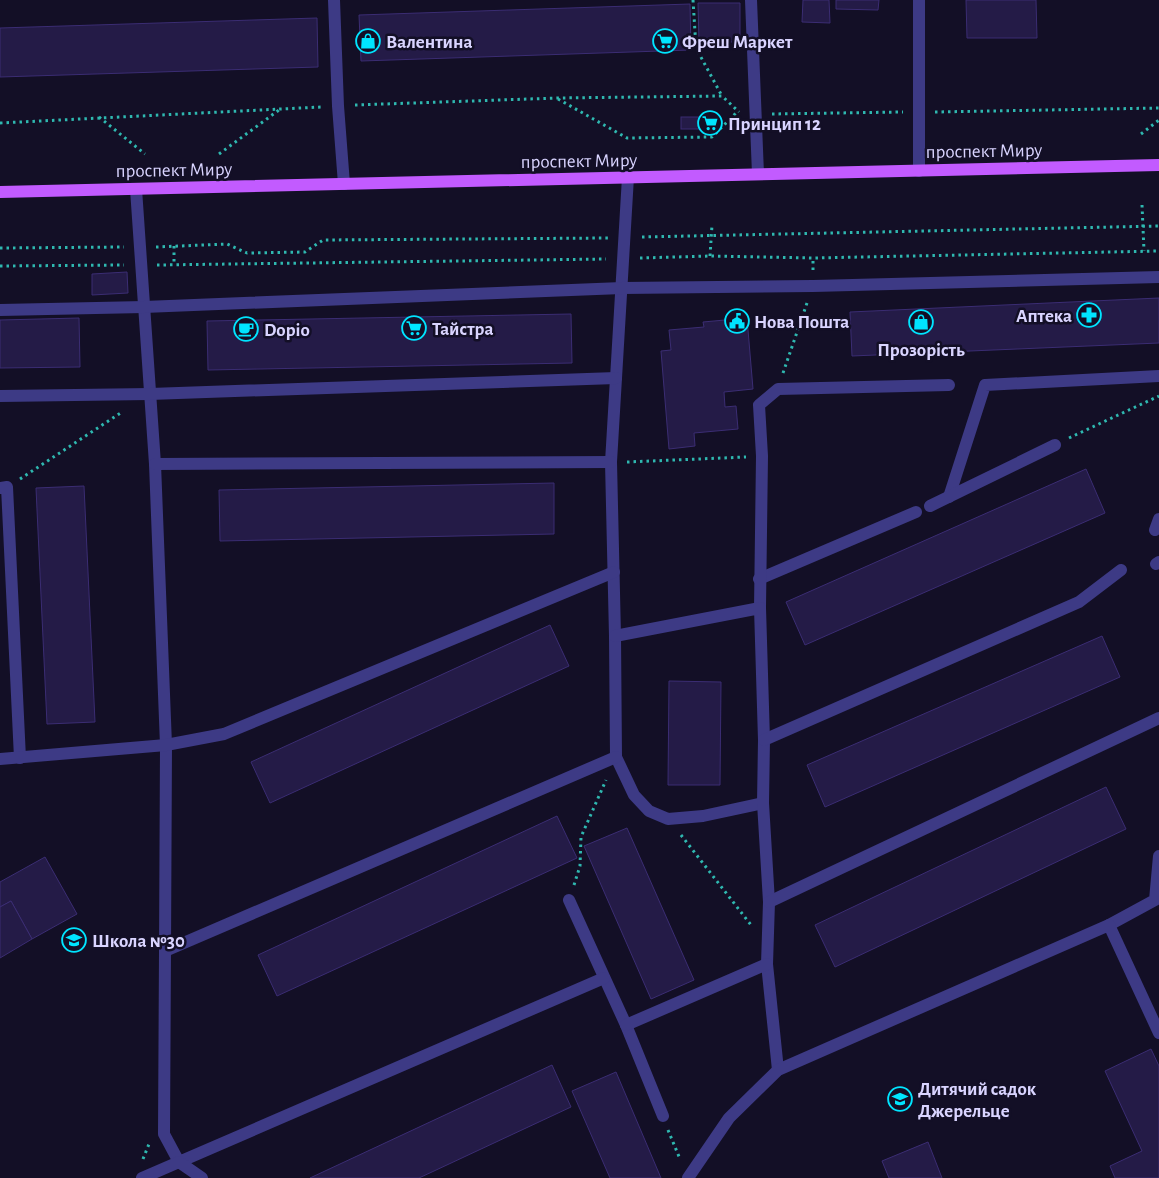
<svg xmlns="http://www.w3.org/2000/svg" width="1159" height="1178" font-family="'Alegreya Sans',sans-serif">
  <rect width="100%" height="100%" fill="#130f26"/>
  <g fill="#241b47" stroke="#3b2d73">
    <polygon points="803,0 829,0 830,23 802,22"/>
    <polygon points="836,0 879,0 878,10 836,9"/>
    <polygon points="966,0 1036,0 1037,38 967,38"/>
    <polygon points="698,3 740,3 740,42 699,42"/>
    <polygon points="690,4 691,50 361,61 359,15"/>
    <polygon points="317,18 318,67 0,77 0,28"/>
    <rect x="681" y="117" width="35" height="12"/>
    <polygon points="127,272 128,293 92,295 92,274"/>
    <polygon points="1159,298 1159,343 852,356 850,312"/>
    <polygon points="571,314 572,363 208,370 207,321"/>
    <polygon points="79,318 80,367 0,368 0,320"/>
    <polygon points="747,318 753,389 724,392 725,407 736,406 738,429 694,433 695,446 669,449 661,351 671,350 669,330 704,327 703,322"/>
    <polygon points="1086,469 1105,513 805,645 786,602"/>
    <polygon points="554,483 554,534 220,541 219,490"/>
    <polygon points="84,486 95,722 47,724 36,488"/>
    <polygon points="550,625 569,666 270,803 251,762"/>
    <polygon points="1102,636 1120,677 825,807 807,765"/>
    <polygon points="669,681 721,682 720,785 668,785"/>
    <polygon points="1106,787 1126,829 835,967 815,925"/>
    <polygon points="557,816 577,858 277,996 258,955"/>
    <polygon points="627,828 694,980 651,999 584,846"/>
    <polygon points="45,857 77,914 32,939 11,901 0,907 0,882"/>
    <polygon points="11,901 32,939 0,958 0,907"/>
    <polygon points="1151,1049 1159,1066 1159,1178 1115,1178 1110,1166 1142,1151 1105,1071"/>
    <polygon points="552,1065 571,1107 419,1178 310,1178"/>
    <polygon points="616,1072 661,1178 610,1178 572,1091"/>
    <polygon points="928,1142 942,1178 889,1178 882,1161"/>
  </g>
  <g fill="none" stroke-linecap="round" stroke-linejoin="round">
    <g stroke="#2fb8b0" stroke-width="3" stroke-dasharray="2.5 4" stroke-linecap="butt">
      <polyline points="693,0 696,48 722,96"/>
      <polyline points="558,99 627,138 712,137 737,112"/>
      <polyline points="355,105 558,98 722,96 739,112"/>
      <polyline points="935,112 1159,108"/>
      <polyline points="772,114 903,112"/>
      <polyline points="99,117 145,154"/>
      <polyline points="0,123 321,107"/>
      <polyline points="1141,134 1159,120"/>
      <polyline points="219,154 279,110"/>
      <polyline points="1142,205 1144,251"/>
      <polyline points="642,237 1159,226"/>
      <polyline points="174,246 174,265"/>
      <polyline points="156,247 227,244 247,253 305,252 323,240 609,238"/>
      <polyline points="0,248 124,247"/>
      <polyline points="710,256 712,225"/>
      <polyline points="640,258 710,256 813,258 1159,251"/>
      <polyline points="157,265 606,259"/>
      <polyline points="0,266 124,265"/>
      <polyline points="813,270 813,258"/>
      <polyline points="783,373 807,303"/>
      <polyline points="1069,438 1159,396"/>
      <polyline points="627,462 746,457"/>
      <polyline points="20,479 122,412"/>
      <polyline points="681,835 751,925"/>
      <polyline points="574,885 580,866 581,837 606,780"/>
      <polyline points="668,1130 680,1159"/>
      <polyline points="143,1159 149,1144"/>
    </g>
    <g stroke="#3d3a85" stroke-width="12">
      <polyline points="334,0 338,106 344,184"/>
      <polyline points="751,0 758,174"/>
      <polyline points="628,177 611,462 615,636 616,757 634,795 649,811 668,819 703,816 763,803"/>
      <polyline points="136,189 155,464 166,745 165,951"/>
      <polyline points="0,310 144,307 622,288 813,286 1159,277"/>
      <polyline points="0,396 150,394 616,378"/>
      <polyline points="155,464 611,462"/>
      <polyline points="0,488 7,487 20,758"/>
      <polyline points="949,497 985,385 1159,376"/>
      <polyline points="930,506 1055,445"/>
      <polyline points="1155,530 1159,519"/>
      <polyline points="1156,564 1159,562"/>
      <polyline points="759,579 916,512"/>
      <polyline points="760,608 762,456 759,405 778,389 949,385"/>
      <polyline points="615,636 760,608 764,740 763,803 769,902 767,964 778,1070"/>
      <polyline points="764,740 1079,602 1121,570"/>
      <polyline points="0,759 166,745 224,734 614,572"/>
      <polyline points="569,900 626,1025 663,1116"/>
      <polyline points="769,902 1159,718"/>
      <polyline points="1109,925 1155,900 1159,856"/>
      <polyline points="604,978 179,1162 164,1134 165,951 616,757"/>
      <polyline points="626,1025 767,964"/>
      <polyline points="142,1178 179,1162 202,1178"/>
      <polyline points="688,1178 729,1118 778,1070 1109,925 1159,1033"/>
    </g>
    <polyline stroke="#3d3a85" stroke-width="12" points="919,0 919,171"/>
    <polyline stroke="#c25bff" stroke-width="12" points="0,192 1159,165"/>
  </g>
  <defs>
    <g id="shop-ring" transform="scale(1.25)"><circle r="9.5" fill="#130f26" stroke="#00e5ff" stroke-width="1.5"/><path d="M-5-2.5h2.3a2.7 3.5 0 0 1 5.4 0H5L5.5 6h-11ZM-1.5-2.5h3a1.5 2.3 0 0 0-3 0Z" fill="#00e5ff"/></g>
    <g id="supermarket-ring" transform="scale(1.25)"><circle r="9.5" fill="#130f26" stroke="#00e5ff" stroke-width="1.5"/><path d="M-6-5.5h2.5l.6 2H6L4.5 2H-2.5L-4.4-4H-6ZM-1.5 3.2a1.3 1.3 0 1 0 .1 0ZM3 3.2a1.3 1.3 0 1 0 .1 0Z" fill="#00e5ff"/></g>
    <g id="pharmacy-ring" transform="scale(1.25)"><circle r="9.5" fill="#130f26" stroke="#00e5ff" stroke-width="1.5"/><path d="M-2-6h4v4h4v4h-4v4h-4v-4h-4v-4h4Z" fill="#00e5ff"/></g>
    <g id="civic-ring" transform="scale(1.25)"><circle r="9.5" fill="#130f26" stroke="#00e5ff" stroke-width="1.5"/><path d="M-.6-6.5H3V-4.5H.6V-3L4-1V1h2V6H-6V1h2V-1L-.6-3ZM-1.2 2.5V6h2.4V2.5Z" fill="#00e5ff"/></g>
    <g id="cafe-ring" transform="scale(1.25)"><circle r="9.5" fill="#130f26" stroke="#00e5ff" stroke-width="1.5"/><path d="M-5.5-4.5H6V0H3Q3 3.5 0 3.5H-2.5Q-5.5 3.5-5.5 0ZM3-3.2v2h1.7v-2ZM-6 4.5H4V6H-6Z" fill="#00e5ff"/></g>
    <g id="school-ring" transform="scale(1.25)"><circle r="9.5" fill="#130f26" stroke="#00e5ff" stroke-width="1.5"/><path d="M0-5L7-2L0 1L-7-2ZM-4 1L0 2.5L4 1V4Q0 6-4 4Z" fill="#00e5ff"/></g>
  </defs>
  <g fill-rule="evenodd">
    <use href="#shop-ring" x="368" y="41"/>
    <use href="#supermarket-ring" x="665" y="41"/>
    <use href="#supermarket-ring" x="710" y="123"/>
    <use href="#pharmacy-ring" x="1089" y="315"/>
    <use href="#civic-ring" x="737" y="321"/>
    <use href="#shop-ring" x="921" y="322"/>
    <use href="#supermarket-ring" x="414" y="328"/>
    <use href="#cafe-ring" x="246" y="329"/>
    <use href="#school-ring" x="74" y="940"/>
    <use href="#school-ring" x="900" y="1099"/>
  </g>
  <g text-anchor="middle" stroke-width="5" stroke-linejoin="round" paint-order="stroke">
    <g font-size="19" font-weight="bold" fill="#d9d4ff" stroke="#130f26" text-anchor="start">
      <text x="386" y="48">Валентина</text>
      <text x="682" y="48">Фреш Маркет</text>
      <text x="728" y="130">Принцип 12</text>
      <text x="1072" y="322" text-anchor="end">Аптека</text>
      <text x="754" y="328">Нова Пошта</text>
      <text x="432" y="335">Тайстра</text>
      <text x="264" y="336">Dopio</text>
      <text x="921" y="356" text-anchor="middle">Прозорість</text>
      <text x="92" y="947">Школа №30</text>
      <text x="918" y="1095">Дитячий садок<tspan x="918" dy="22">Джерельце</tspan></text>
    </g>
    <g font-size="19" fill="#d9d4ff" stroke="#130f26">
      <text transform="translate(984 150) rotate(-1)" y="7">проспект Миру</text>
      <text transform="translate(579 160) rotate(-1)" y="7">проспект Миру</text>
      <text transform="translate(174 169) rotate(-1)" y="7">проспект Миру</text>
    </g>
  </g>
</svg>
